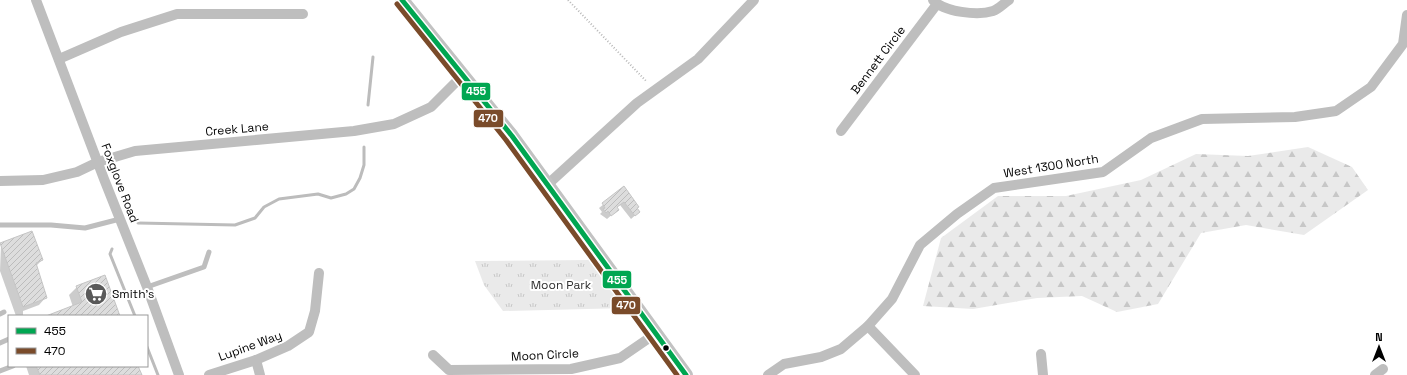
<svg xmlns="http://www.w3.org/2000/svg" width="1407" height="375" font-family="'Space Grotesk',sans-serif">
  <defs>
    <pattern id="forest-firs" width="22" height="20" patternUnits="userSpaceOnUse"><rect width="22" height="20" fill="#eaeaea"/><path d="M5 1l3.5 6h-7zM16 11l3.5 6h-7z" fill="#c7c7c7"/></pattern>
    <pattern id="park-tufts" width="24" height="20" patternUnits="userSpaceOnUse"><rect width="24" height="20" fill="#eaeaea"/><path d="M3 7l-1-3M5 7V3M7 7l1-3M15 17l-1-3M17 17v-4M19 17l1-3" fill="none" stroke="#c7c7c7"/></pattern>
    <pattern id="building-hatch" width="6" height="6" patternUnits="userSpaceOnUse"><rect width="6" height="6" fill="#ddd"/><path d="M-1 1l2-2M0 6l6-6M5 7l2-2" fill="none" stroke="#bcbcbc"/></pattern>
  </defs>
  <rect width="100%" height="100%" fill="#fff"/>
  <polygon fill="url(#forest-firs)" points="1308,147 1352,167 1368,190 1304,235 1246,225 1201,233 1158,304 1117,312 1082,296 1037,298 973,309 923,306 941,238 998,196 1066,196 1141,180 1196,154 1248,156"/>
  <polygon fill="url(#park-tufts)" points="589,260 627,308 503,311 484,285 475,261"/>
  <g fill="#0003">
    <polygon points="624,188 639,212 631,219 620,205 616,208 614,213 607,219 600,214 602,212 599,208"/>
    <polygon points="1,244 42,260 36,266 46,297 39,305 23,311 23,316 16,316 0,271"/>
    <polygon points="77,287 119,316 49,316 73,307 69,295"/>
    <polygon points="26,366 137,366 141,375 29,375"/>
  </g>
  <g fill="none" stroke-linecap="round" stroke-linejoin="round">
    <g stroke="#bcbcbc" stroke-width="3">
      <polyline points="368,105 373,57"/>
      <polyline points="138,223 235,225 255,218 264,207 279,199 318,194 331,198 346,194 354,189 360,178 364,165 364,147"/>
      <polyline points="112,249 110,254 135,316"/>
      <polyline points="147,347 158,375"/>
    </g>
  </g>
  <g fill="url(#building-hatch)" stroke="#c5c5c5">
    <polygon points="624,186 639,207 637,208 640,212 635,216 624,202 617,207 619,210 611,216 608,211 606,213 603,209 605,208 602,203"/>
    <polygon points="32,231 43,260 36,263 47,298 23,307 0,243"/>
    <polygon points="105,275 120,316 46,316 82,302 76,286"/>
    <polygon points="36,366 138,366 142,375 40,375"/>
  </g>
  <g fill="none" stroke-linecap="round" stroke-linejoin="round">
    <polyline stroke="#b8b8b8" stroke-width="2" stroke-dasharray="1 2" stroke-linecap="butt" points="568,0 647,82"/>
    <g stroke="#bebebe" stroke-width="5">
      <polyline points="0,225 51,225 85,228 120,219"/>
      <polyline points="147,287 204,267 209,252"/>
      <polyline points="0,314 4,312"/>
      <polyline points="0,343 9,339"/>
      <polyline points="0,371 13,366"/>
    </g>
    <g stroke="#bebebe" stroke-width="10">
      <polyline points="36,0 104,179 147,287 179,375"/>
      <path d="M933 0C944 12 978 16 993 11 999 9 1004 3 1009 0"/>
      <polyline points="59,59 121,32 177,14 303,14"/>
      <polyline points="841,131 937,4"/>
      <polyline points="0,181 43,180 77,172 98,162 135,151 354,131 394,124 431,107 463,75"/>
      <polyline points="547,185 637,103 698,59 754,0"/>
      <polyline points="868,326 915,375"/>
      <polyline points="1041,354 1043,375"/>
      <polyline points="433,355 449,370 571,369 620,358 655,334"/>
      <polyline points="256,360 260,375"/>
      <polyline points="209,375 256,360 288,346 309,332 315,311 319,273"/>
      <polyline points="768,375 784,364 821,357 841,349 868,326 892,299 920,245 957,214 994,188 1103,172 1151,138 1202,119 1295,117 1336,111 1371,87 1403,44 1407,15"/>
      <polyline points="1375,375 1383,369"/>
    </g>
    <polyline stroke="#c2c2c2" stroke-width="14" points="402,0 512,136 686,375"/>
    <g stroke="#fff" stroke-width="8">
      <polyline id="bus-1" points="402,0 512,136 686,375"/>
    </g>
    <g stroke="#fff" stroke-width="8">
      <polyline id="bus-2" points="397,4 506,140 677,375"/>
    </g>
    <use href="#bus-1" stroke="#00a651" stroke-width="5"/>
    <use href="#bus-2" stroke="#7a4b2a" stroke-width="5"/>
  </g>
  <defs>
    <g id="supermarket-disc" transform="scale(1.15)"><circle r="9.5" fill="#595959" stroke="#fff"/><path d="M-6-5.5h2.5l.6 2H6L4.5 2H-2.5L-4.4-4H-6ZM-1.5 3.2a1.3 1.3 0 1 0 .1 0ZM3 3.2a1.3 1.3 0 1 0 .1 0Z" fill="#fff"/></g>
  </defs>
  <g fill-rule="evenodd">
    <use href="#supermarket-disc" x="96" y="294"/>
  </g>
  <circle fill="#000" stroke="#fff" stroke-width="1.5" cx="666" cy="348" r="3.5"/>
  <g text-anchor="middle" stroke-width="4" stroke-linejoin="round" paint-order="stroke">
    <g font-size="12" fill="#000" stroke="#fff">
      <text transform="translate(878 60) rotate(-53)" y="4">Bennett Circle</text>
      <text transform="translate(237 129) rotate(-5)" y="4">Creek Lane</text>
      <text transform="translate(1051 166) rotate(-9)" y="4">West 1300 North</text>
      <text transform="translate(120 183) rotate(69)" y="4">Foxglove Road</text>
      <text transform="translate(250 346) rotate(-20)" y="4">Lupine Way</text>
      <text transform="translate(545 355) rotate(-3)" y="4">Moon Circle</text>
    </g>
    <g font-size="12" fill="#303030" stroke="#fff">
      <text x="561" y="289">Moon Park</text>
    </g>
    <g font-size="12" fill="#000" stroke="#fff" text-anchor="start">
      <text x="112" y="298">Smith's</text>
    </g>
  </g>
  <g stroke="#fff" stroke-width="1.5">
    <rect x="461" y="82" width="30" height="19" rx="4" fill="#00a651"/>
    <rect x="473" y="109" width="31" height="19" rx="4" fill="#7a4b2a"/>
    <rect x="602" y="270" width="30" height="19" rx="4" fill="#00a651"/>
    <rect x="611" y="296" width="30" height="19" rx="4" fill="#7a4b2a"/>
  </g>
  <g font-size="11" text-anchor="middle" font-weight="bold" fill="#fff">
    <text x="476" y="95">455</text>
    <text x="488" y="122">470</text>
    <text x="617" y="284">455</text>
    <text x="626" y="309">470</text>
  </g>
  <rect x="8" y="315" width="140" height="52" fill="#ffffff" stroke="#999999"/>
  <rect x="16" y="328" width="20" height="6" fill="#00a651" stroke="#999999"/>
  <text x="44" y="335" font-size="12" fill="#000000">455</text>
  <rect x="16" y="348" width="20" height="6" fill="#7a4b2a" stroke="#999999"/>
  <text x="44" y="355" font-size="12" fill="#000000">470</text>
  <g transform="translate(1379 347)" stroke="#ffffff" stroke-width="3" paint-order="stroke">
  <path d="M0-3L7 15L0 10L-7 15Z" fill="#000000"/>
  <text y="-6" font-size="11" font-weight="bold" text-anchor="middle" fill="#000000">N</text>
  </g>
</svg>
